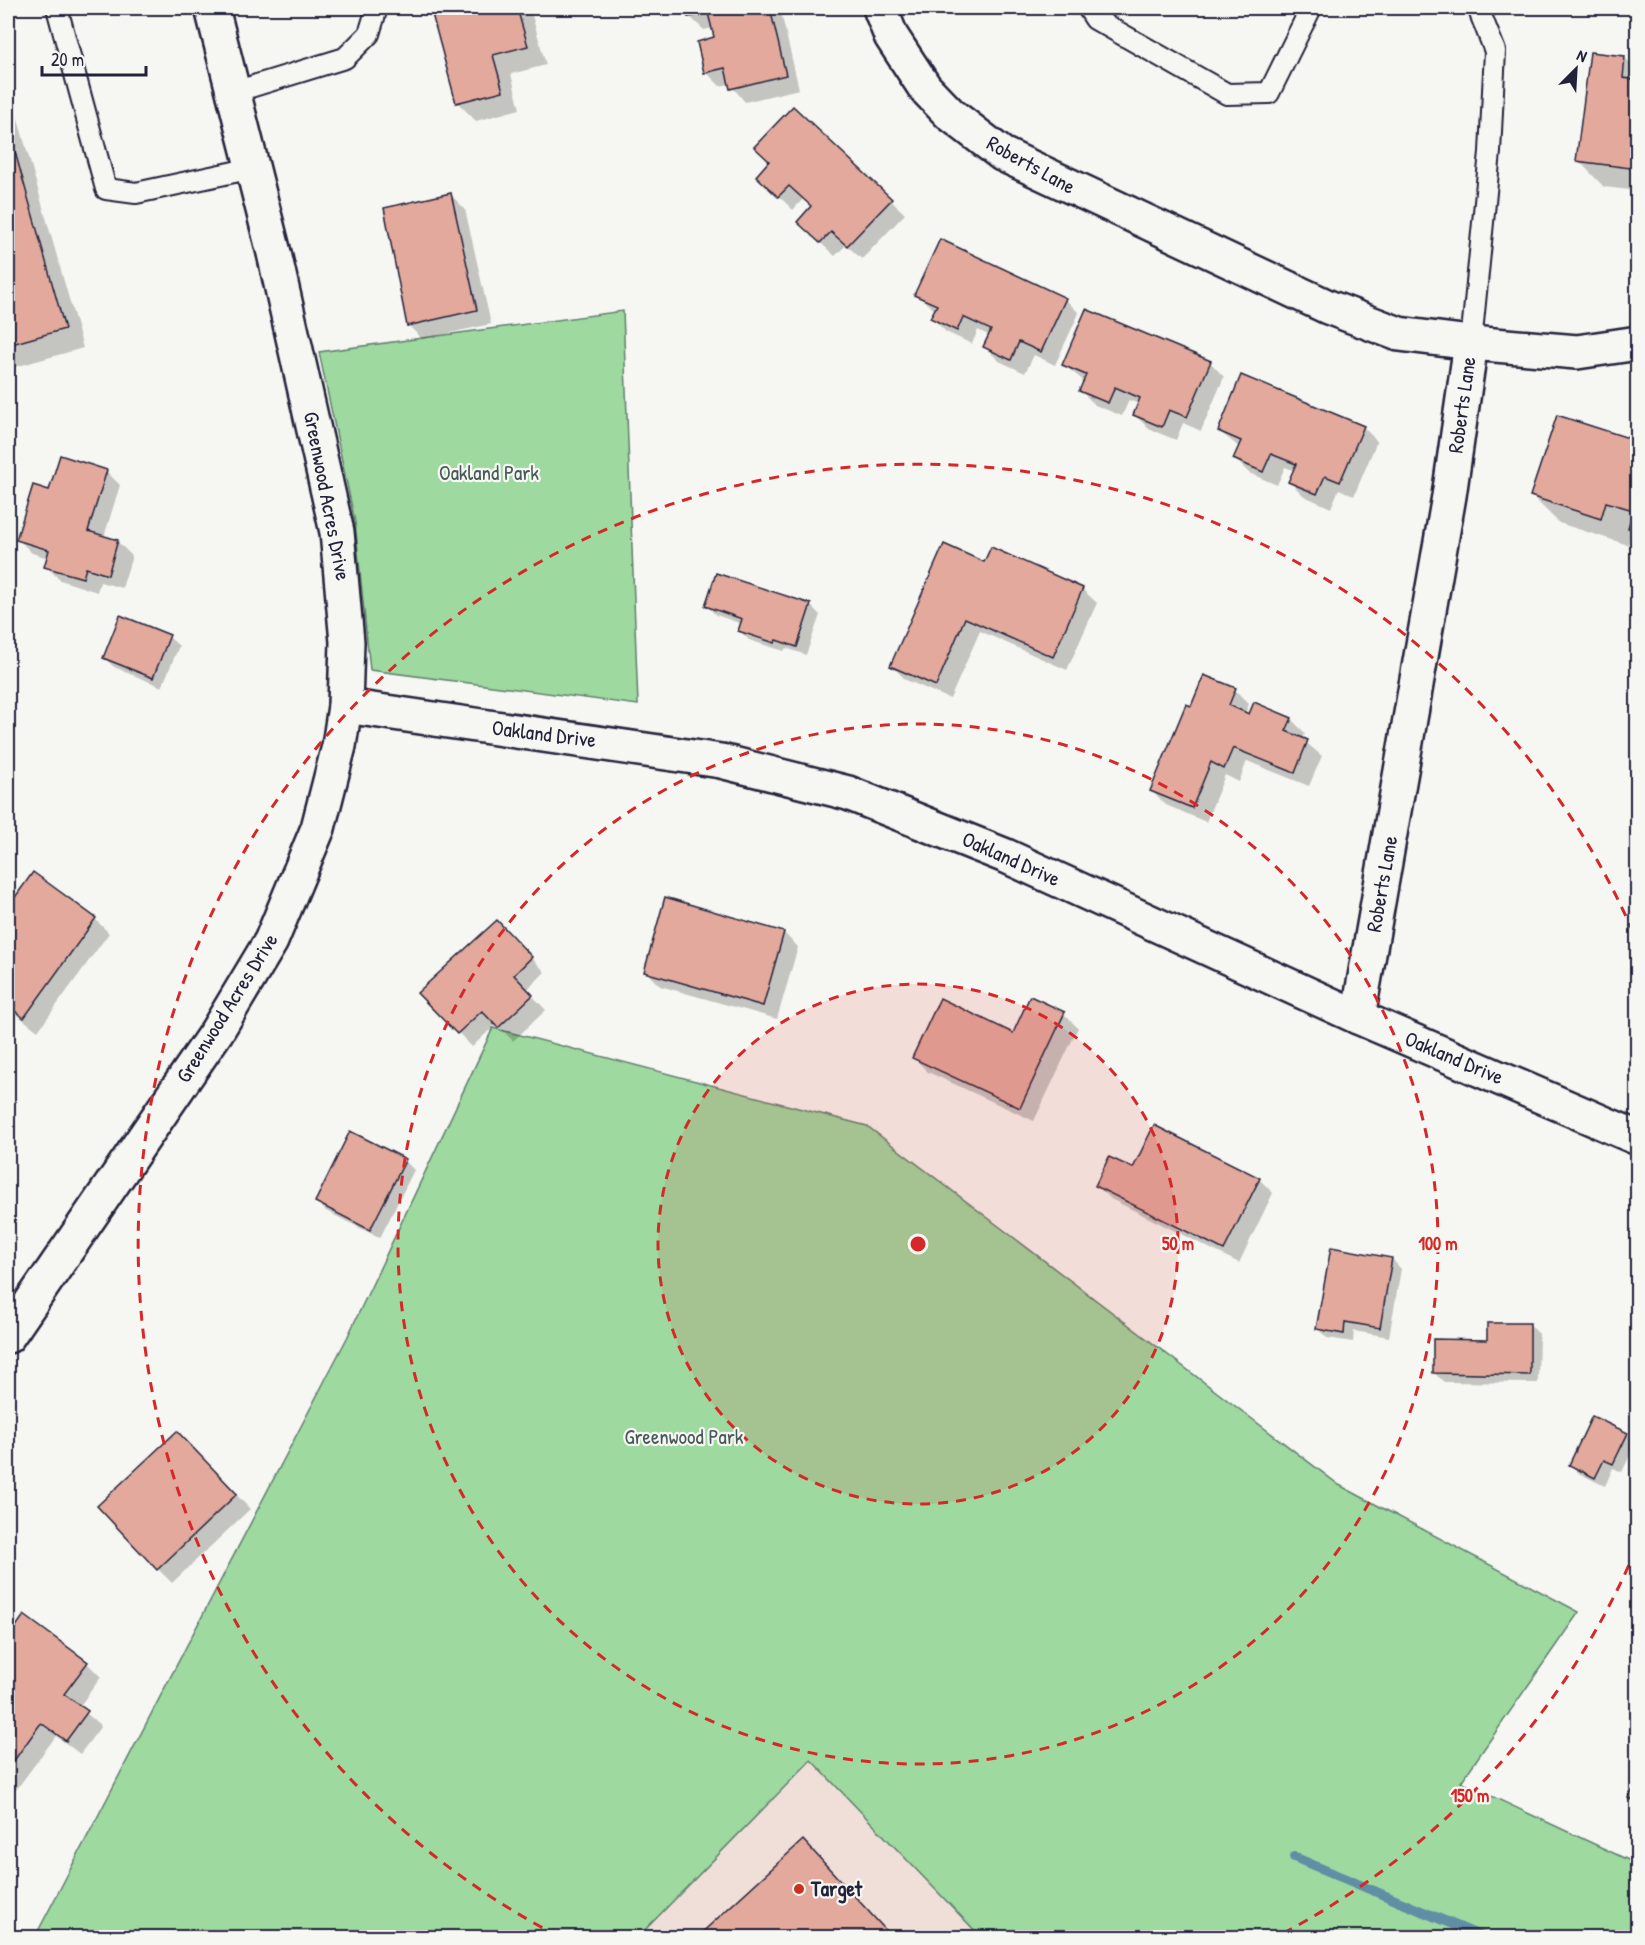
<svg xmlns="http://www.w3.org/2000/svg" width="1645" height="1945" font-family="'Patrick Hand',sans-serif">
  <rect width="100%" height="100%" fill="#f6f6f2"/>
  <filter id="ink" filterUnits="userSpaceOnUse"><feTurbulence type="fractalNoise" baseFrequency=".0167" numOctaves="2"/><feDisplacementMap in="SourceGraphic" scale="12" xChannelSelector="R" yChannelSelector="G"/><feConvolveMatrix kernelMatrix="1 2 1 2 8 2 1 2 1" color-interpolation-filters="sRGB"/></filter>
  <g filter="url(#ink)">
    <polygon fill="#f0dfd8" points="811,1760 981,1937 638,1938"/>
    <g fill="#9ed9a0" stroke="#607e6e" stroke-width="1.5">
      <polygon points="623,311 638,705 370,670 355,522 319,352"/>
      <polygon points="493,1028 867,1126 1339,1485 1579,1612 1461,1782 1637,1864 1637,1937 981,1937 811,1760 638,1937 35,1937 347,1338"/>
    </g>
    <g fill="#0003">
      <polygon points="451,8 530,8 546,65 511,74 520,109 476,121 457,102"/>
      <polygon points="687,8 780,8 799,89 745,102 730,84 720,86 706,72 716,39 713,28 704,30 689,16"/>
      <polygon points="1625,58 1638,71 1638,191 1604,187 1578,160"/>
      <polygon points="8,94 12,98 83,348 15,367 8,359"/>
      <polygon points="794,108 905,214 862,259 846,245 835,256 813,236 812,207 803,199 793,210 758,176 771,162"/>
      <polygon points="451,195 465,209 491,324 422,339 408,325"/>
      <polygon points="916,294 1065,299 1079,313 1055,365 1034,355 1025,373 999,361 985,347 990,336 978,330 972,344 946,332 932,318 936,311"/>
      <polygon points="1210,362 1224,377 1201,431 1183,423 1176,440 1149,429 1135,415 1139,404 1129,400 1122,416 1095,405 1081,391 1085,382 1064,365"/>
      <polygon points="1363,427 1377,441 1354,496 1339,489 1331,508 1304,496 1290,482 1295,471 1285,467 1277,485 1249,473 1235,459 1239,447 1219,431"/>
      <polygon points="1638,442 1638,536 1632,530 1628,545 1559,523 1532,496"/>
      <polygon points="106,471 120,485 104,537 118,542 132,556 122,588 100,582 97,592 60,580 46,566 48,558 32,553 18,539 50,492"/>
      <polygon points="985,564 1082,589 1097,603 1067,670 980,631 950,699 906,680 892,666"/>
      <polygon points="810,605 820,615 806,655 786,648 784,651 749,640 740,631 742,624 716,615 707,606"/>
      <polygon points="121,617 169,637 179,646 162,687 114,667 104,658"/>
      <polygon points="1235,690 1249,704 1245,714 1291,719 1305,733 1303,740 1322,756 1309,786 1247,761 1239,782 1225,775 1206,822 1166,805 1152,791 1192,708"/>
      <polygon points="34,874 95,919 109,933 38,1031 8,1008 8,910"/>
      <polygon points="784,933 798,947 777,1019 660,986 646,972"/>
      <polygon points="511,936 545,972 527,990 546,1010 513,1041 496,1024 472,1047 420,993"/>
      <polygon points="1064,1014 1078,1028 1034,1121 928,1072 914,1058 1014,1035"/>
      <polygon points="405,1161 414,1170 380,1238 326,1211 317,1202"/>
      <polygon points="1134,1170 1259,1179 1273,1193 1239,1263 1111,1199 1097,1185"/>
      <polygon points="1392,1259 1401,1269 1389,1337 1354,1331 1353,1342 1327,1338 1318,1329"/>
      <polygon points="1530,1325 1539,1334 1538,1383 1444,1382 1434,1373 1489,1341"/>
      <polygon points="1627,1434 1636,1443 1622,1472 1613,1468 1605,1486 1580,1474 1571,1465"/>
      <polygon points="191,1447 250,1509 172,1583 158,1569"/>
      <polygon points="25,1617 87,1663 101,1677 79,1707 101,1726 80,1754 56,1736 10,1798 8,1796 8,1641"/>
    </g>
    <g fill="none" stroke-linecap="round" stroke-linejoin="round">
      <polyline stroke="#608ea4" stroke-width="10" points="1294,1857 1485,1938"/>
    </g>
    <g fill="#e2a99c" stroke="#22223b" stroke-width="1.5">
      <polygon points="449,8 517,8 528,46 493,55 503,91 456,103 432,14"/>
      <polygon points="686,8 770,8 786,75 730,89 725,68 704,73 697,42 714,37 708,13 688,17"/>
      <polygon points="1590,52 1625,56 1623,78 1638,80 1638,169 1576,161"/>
      <polygon points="793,106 892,199 847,246 831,232 820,243 797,222 811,206 789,186 778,197 756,176 769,161 754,147"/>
      <polygon points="8,127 65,329 8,345"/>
      <polygon points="451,193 477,310 407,326 384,208"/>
      <polygon points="940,239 1066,298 1041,352 1019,342 1011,360 983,347 991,330 963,317 957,331 930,318 937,305 914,295"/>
      <polygon points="1086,309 1211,361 1187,417 1169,410 1162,427 1133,415 1140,398 1115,387 1108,403 1079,391 1086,375 1062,365"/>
      <polygon points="1241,375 1364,426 1340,482 1325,476 1317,494 1288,482 1296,464 1271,454 1263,472 1233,459 1241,441 1218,431"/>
      <polygon points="1557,415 1638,441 1638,531 1628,528 1633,510 1606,502 1601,519 1530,496"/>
      <polygon points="60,455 107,470 88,531 118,540 108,575 86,568 83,578 44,567 49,550 16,540 33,485 49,490"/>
      <polygon points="944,544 984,562 991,547 1083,588 1053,657 965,618 936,686 890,666"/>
      <polygon points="716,573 811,604 797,647 776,640 775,643 738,631 742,619 705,606"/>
      <polygon points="120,615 170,635 153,678 103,658"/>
      <polygon points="1204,675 1236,688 1229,705 1249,714 1254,702 1292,718 1286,731 1308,740 1295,773 1233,748 1224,769 1211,762 1192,808 1150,791 1186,704 1191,706"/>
      <polygon points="33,872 96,918 24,1018 8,1006 8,907"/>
      <polygon points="665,897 784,932 763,1006 644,972"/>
      <polygon points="497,920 532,957 514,975 533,995 498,1028 482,1011 457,1034 417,993"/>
      <polygon points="1030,996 1065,1012 1020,1108 912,1058 940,998 1013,1033"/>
      <polygon points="1154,1125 1260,1178 1224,1250 1095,1186 1109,1157 1133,1168"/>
      <polygon points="350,1131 406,1159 370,1230 315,1202"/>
      <polygon points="1331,1247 1392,1258 1380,1328 1345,1322 1344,1334 1316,1329"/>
      <polygon points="1487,1323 1530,1323 1530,1375 1433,1373 1433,1339 1487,1340"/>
      <polygon points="1592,1416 1628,1433 1613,1464 1604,1460 1595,1478 1569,1465"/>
      <polygon points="177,1431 237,1494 157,1570 97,1506"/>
      <polygon points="24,1615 88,1662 64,1694 88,1711 66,1741 41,1723 8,1769 8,1638"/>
      <polygon points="1638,1781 1638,1803 1628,1798"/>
      <polygon points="803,1840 893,1938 696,1938"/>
    </g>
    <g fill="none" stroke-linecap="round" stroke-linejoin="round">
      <g stroke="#22223b" stroke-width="24">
        <g id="lane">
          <polyline points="57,8 106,189 136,193 253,168"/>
          <polyline points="1088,8 1095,19 1227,94 1269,93 1311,8"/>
          <polyline points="234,92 345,58 369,34 377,8"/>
          <polyline points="1471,343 1490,152 1495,51 1478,8"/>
        </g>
      </g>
      <g stroke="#22223b" stroke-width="38">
        <g id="street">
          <polyline points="880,8 891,36 925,88 950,114 1002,154 1328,307 1399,334 1471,343 1577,352 1638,343"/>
          <polyline points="345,706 721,761 848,793 1006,856 1358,1017 1638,1138"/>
          <polyline points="1358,1017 1449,496 1471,343"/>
          <polyline points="8,1336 217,1031 271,941 318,828 339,746 345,706 347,642 337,532 274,253 212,8"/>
        </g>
      </g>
      <use href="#lane" stroke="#f6f6f2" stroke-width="20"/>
      <use href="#street" stroke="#f6f6f2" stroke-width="33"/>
    </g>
  </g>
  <circle cx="918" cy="1244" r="260" fill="#d62828" fill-opacity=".12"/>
  <g fill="none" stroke="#d62828" stroke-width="3" stroke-dasharray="10 8">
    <circle cx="918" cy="1244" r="260"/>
    <circle cx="918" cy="1244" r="520"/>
    <path d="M1636 1549A780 780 0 0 1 1278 1936M558 1936A780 780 0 1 1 1636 939"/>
  </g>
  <circle fill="#c8321e" stroke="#f6f6f2" stroke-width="2" cx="799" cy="1889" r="6"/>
  <g text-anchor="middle" stroke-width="4.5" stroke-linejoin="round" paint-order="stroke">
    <g font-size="21" fill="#22223b" stroke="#f6f6f2">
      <text transform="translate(1031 165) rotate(29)" y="7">Roberts Lane</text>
      <text transform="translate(1462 405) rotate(-82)" y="7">Roberts Lane</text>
      <text transform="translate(327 496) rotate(79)" y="7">Greenwood Acres Drive</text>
      <text transform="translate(544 734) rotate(7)" y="7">Oakland Drive</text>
      <text transform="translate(1011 859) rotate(24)" y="7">Oakland Drive</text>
      <text transform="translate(1382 884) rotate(-80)" y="7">Roberts Lane</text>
      <text transform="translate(227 1008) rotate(-58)" y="7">Greenwood Acres Drive</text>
      <text transform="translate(1454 1058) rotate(23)" y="7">Oakland Drive</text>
    </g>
    <g font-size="21" fill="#475959" stroke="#f6f6f2">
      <text x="489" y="480">Oakland Park</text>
      <text x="684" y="1444">Greenwood Park</text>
    </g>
    <g font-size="21" font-weight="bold" fill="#22223b" stroke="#f6f6f2" text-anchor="start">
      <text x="811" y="1896">Target</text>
    </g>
  </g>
  <circle cx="918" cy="1244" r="9" fill="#d62828" stroke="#f6f6f2" stroke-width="3"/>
  <g font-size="18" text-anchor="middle" font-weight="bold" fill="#d62828" stroke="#f6f6f2" stroke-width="4.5" stroke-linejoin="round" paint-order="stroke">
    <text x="1178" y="1250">50 m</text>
    <text x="1438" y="1250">100 m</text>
    <text x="1470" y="1802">150 m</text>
  </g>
  <rect width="1645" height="1945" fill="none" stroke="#f6f6f2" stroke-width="30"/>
  <rect x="15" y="15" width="1615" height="1915" fill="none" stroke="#22223b" stroke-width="2" filter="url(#ink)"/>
  <g transform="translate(1576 69) rotate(24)" stroke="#f6f6f2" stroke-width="4.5" paint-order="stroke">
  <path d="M0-4.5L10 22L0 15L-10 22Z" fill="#22223b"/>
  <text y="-9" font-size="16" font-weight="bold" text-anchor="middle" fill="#22223b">N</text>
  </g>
  <path d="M42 66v9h104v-9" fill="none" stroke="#22223b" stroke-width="3"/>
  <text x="51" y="66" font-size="18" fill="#22223b" stroke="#f6f6f2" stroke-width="4.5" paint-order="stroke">20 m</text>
</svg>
